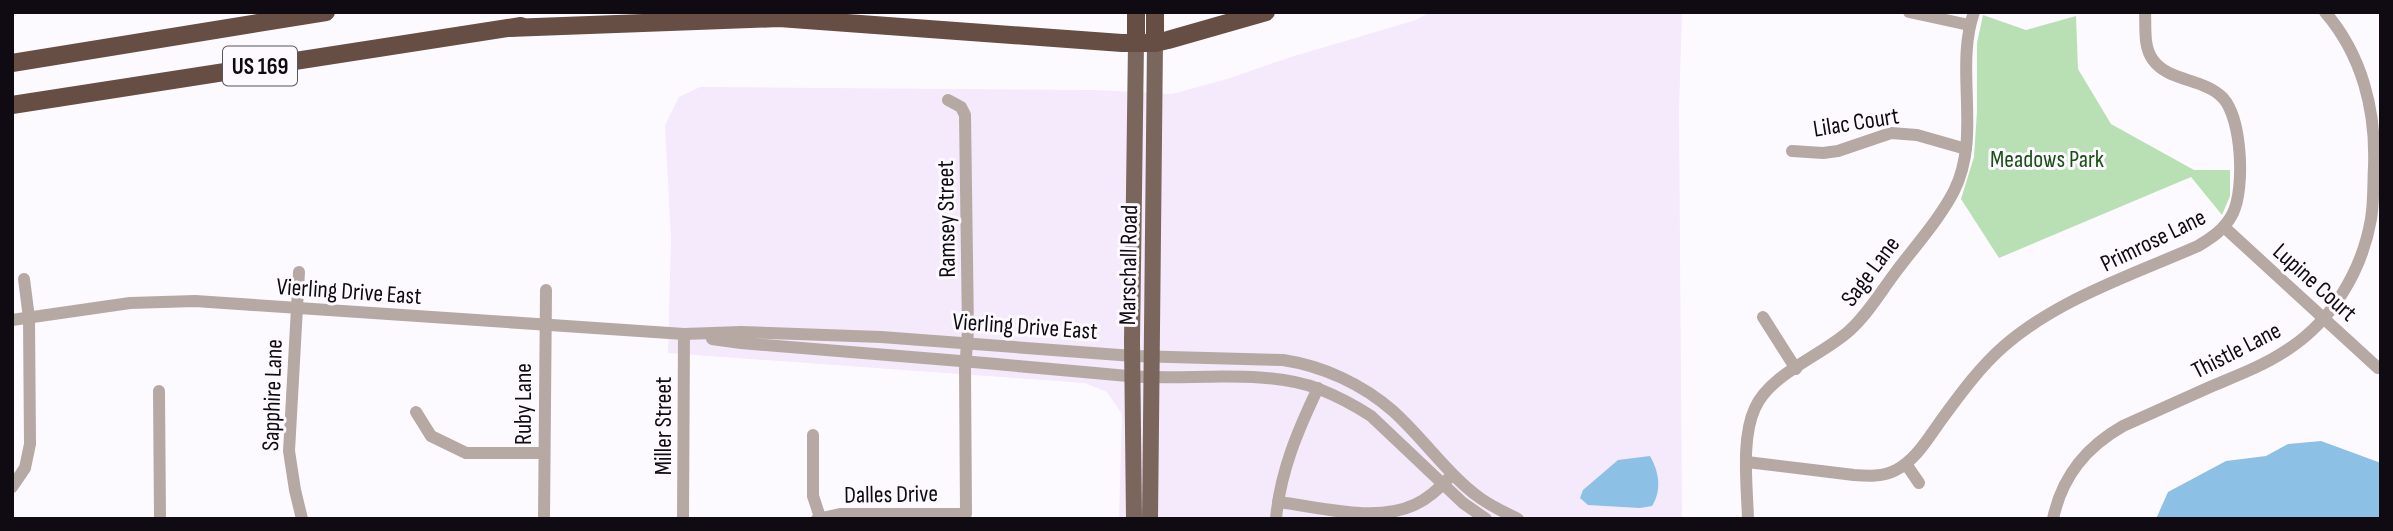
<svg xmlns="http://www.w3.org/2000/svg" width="2393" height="531" font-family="'Sofia Sans Condensed',sans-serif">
  <rect width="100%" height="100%" fill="#fdfaff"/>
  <polygon fill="#f5e9fc" points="1430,12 1682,12 1679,111 1682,519 1119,519 1122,414 1107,392 1085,383 668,353 671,239 665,125 679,97 700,87 1094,90 1172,94 1227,79 1291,57 1416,20"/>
  <polygon fill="#b9e0b4" points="1983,15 2026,30 2076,16 2078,69 2111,124 2194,170 2230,170 2230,196 2222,215 2191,177 1999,258 1961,199 1974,157 1977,111 1977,43"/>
  <g fill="#8cc0e5">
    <polygon points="2321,441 2381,463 2381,519 2156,519 2168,492 2226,461 2266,456 2288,444"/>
    <path d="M1650 456C1659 472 1662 490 1652 506L1640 508 1588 505 1580 498 1583 490 1618 460Z"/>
  </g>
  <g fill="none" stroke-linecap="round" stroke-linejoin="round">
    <g stroke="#b6a9a4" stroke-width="12">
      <polyline points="1909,12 1969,25"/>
      <polyline points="1792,151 1823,153 1838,151 1891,133 1917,135 1966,149"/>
      <polyline points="2224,227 2378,368"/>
      <polyline points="299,272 289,451 295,490 302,519"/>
      <polyline points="1763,317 1796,369"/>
      <path d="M12 320 130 303 195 301 684 334 741 332 881 337 1133 356 1283 360C1323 366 1362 384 1393 411 1423 438 1448 475 1480 498 1491 506 1506 513 1518 519"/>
      <path d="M712 339 741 343C871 353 999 364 1128 376 1187 381 1265 368 1319 389 1337 396 1354 405 1371 416L1463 503 1486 519"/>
      <polyline points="159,391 160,519"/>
      <polyline points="416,412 431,436 466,453 544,453"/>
      <polyline points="813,435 813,496 820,517"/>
      <path d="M1747 462 1854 475C1868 476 1883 477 1896 470 1916 460 1929 437 1942 419 1961 393 1980 367 2004 346 2058 299 2134 274 2198 246 2213 237 2225 229 2233 213 2245 188 2242 119 2223 98 2204 78 2169 82 2153 60 2143 47 2146 27 2145 12"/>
      <polyline points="1906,464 1919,483"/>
      <polyline points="12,487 25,468 30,444 29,318 24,279"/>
      <path d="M1278 502C1319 507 1376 523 1414 505 1428 499 1438 489 1449 478"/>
      <polyline points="544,519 546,290"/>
      <polyline points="683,519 684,334"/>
      <polyline points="817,519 840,514 966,514 965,369 968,331 965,115 961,107 948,100"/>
      <path d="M1276 519C1280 472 1298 430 1318 388"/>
      <path d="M1748 519C1747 485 1741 438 1755 408 1770 374 1821 356 1849 331 1867 315 1880 293 1895 273 1915 246 1939 220 1954 191 1982 135 1954 69 1974 12"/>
      <path d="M2053 519C2062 476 2086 447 2123 426 2152 413 2181 400 2210 387 2236 376 2263 366 2287 350 2332 321 2362 271 2371 219 2374 201 2373 184 2374 166 2376 110 2362 55 2325 12"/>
    </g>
    <g stroke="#7b665d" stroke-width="16">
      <polyline points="1134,519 1132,341 1136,43"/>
      <polyline points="1150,519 1155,43"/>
    </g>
    <g stroke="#664e44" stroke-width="18">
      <polyline points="509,28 779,18 1122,43 1155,43 1168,40 1266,12"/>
      <polyline points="1136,43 1136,12"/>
      <polyline points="1155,43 1155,12"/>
      <polyline points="12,63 326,12"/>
      <polyline points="12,105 521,26"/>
    </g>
  </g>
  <g text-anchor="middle" stroke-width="6" stroke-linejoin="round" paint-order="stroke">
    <rect fill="#fdfaff" stroke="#57535a" stroke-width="2" x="223" y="46.5" width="74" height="39" rx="5"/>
    <g font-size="23" font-weight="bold" fill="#100b13">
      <text x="260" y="74">US 169</text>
    </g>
    <g font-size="24" fill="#100b13" stroke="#fdfaff">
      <text transform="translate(1856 122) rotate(-9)" y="8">Lilac Court</text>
      <text transform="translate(946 219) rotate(-91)" y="8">Ramsey Street</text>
      <text transform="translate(2153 240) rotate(-26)" y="8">Primrose Lane</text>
      <text transform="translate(1128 265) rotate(-89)" y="8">Marschall Road</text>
      <text transform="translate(1870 271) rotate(-53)" y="8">Sage Lane</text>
      <text transform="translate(2315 282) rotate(42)" y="8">Lupine Court</text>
      <text transform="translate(349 291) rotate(4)" y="8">Vierling Drive East</text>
      <text transform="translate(1025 326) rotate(4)" y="8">Vierling Drive East</text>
      <text transform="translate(2236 350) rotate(-27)" y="8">Thistle Lane</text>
      <text transform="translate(272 395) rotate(-88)" y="8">Sapphire Lane</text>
      <text transform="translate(523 404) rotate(-90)" y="8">Ruby Lane</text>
      <text transform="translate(663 426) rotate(-90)" y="8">Miller Street</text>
      <text transform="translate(891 494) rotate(-1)" y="8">Dalles Drive</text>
    </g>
    <g font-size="24" fill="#1a5015" stroke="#fdfaff">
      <text x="2047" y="167">Meadows Park</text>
    </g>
  </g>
  <rect width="2393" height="531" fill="none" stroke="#100b13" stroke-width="28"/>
</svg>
